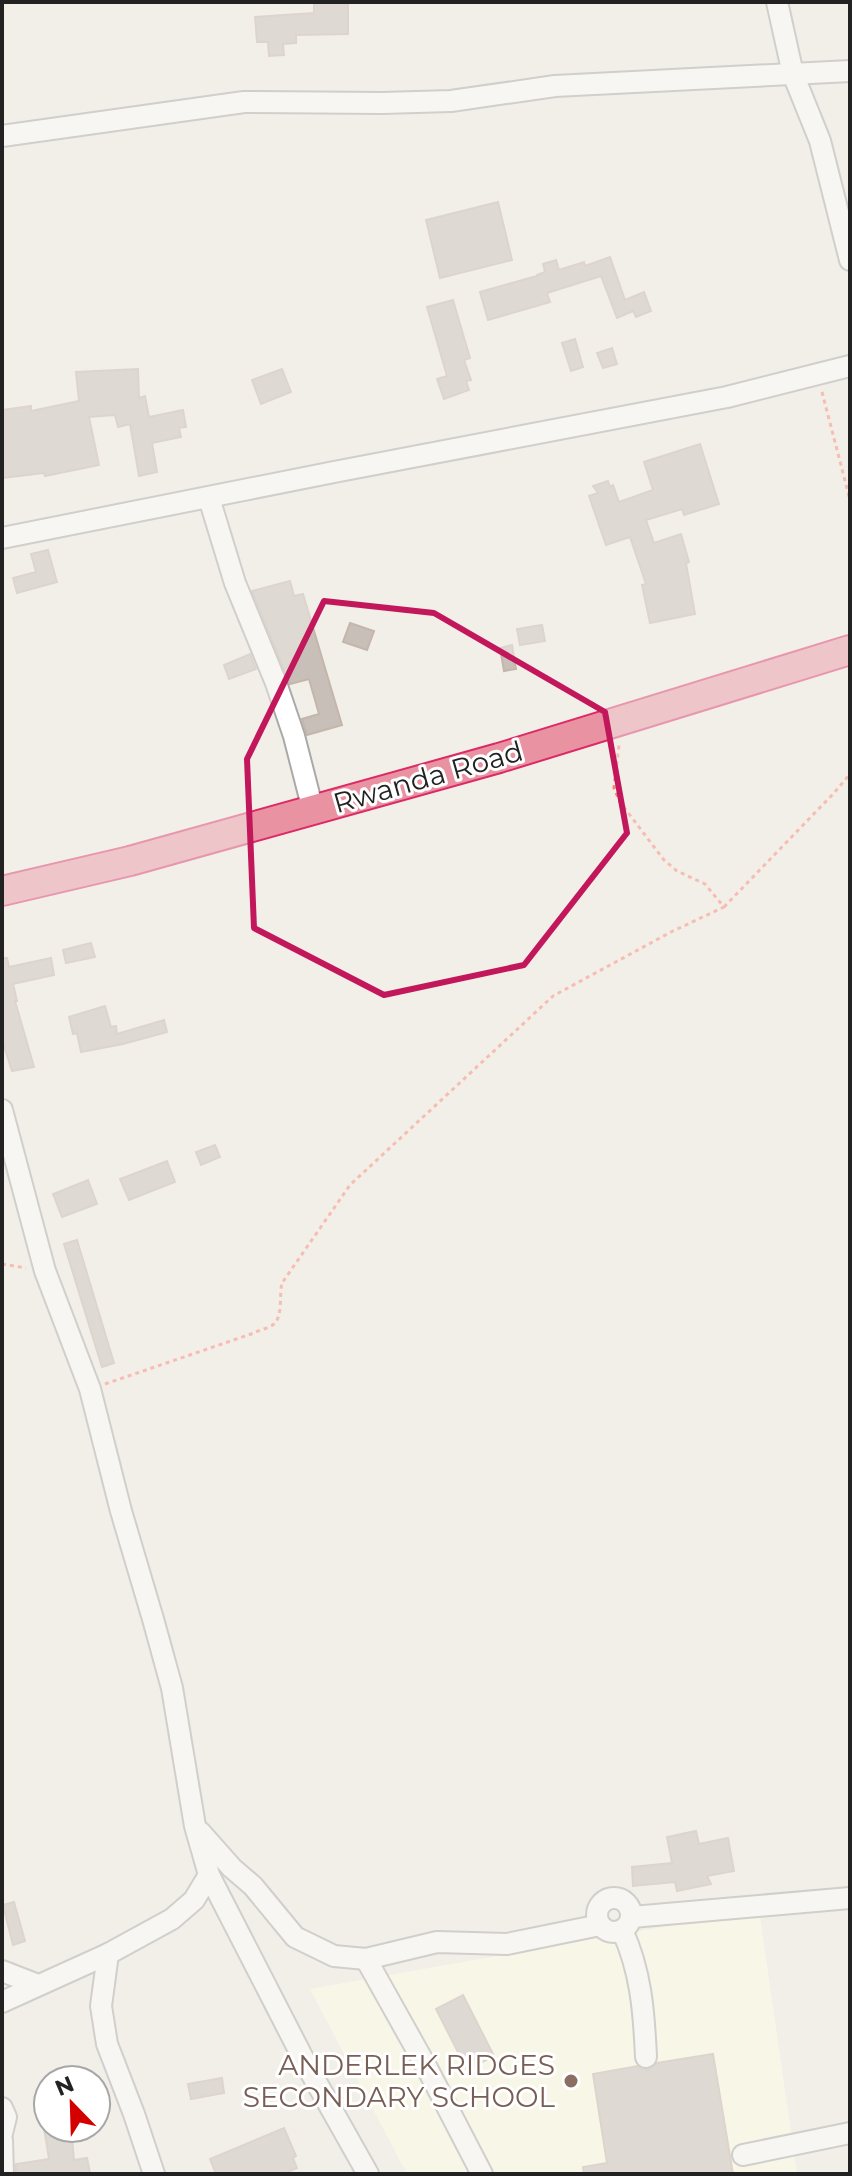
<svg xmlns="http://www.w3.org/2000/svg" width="852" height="2176" font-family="Montserrat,sans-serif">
  <rect width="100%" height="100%" fill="#f2efe9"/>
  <polygon fill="#ffffe5" points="759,1910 797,2174 407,2174 310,1989"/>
  <g fill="#c7bfb8" stroke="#c4b6ab" stroke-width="2">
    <polygon points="314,2 348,2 348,34 296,35 296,43 283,44 284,55 269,56 268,42 257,42 255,17 314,13"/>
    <polygon points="498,202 512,260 440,278 426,220"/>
    <polygon points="610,257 625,300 644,292 651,311 636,317 633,311 617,318 601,276 547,293 550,302 488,320 480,292 537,276 537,275 545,272 543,264 556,260 559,270 584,262 585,266"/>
    <polygon points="453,300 470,358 464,360 471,380 466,381 469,390 444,399 437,379 447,376 427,307"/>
    <polygon points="575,339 583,367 571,371 562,343"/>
    <polygon points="612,348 617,364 603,368 597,353"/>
    <polygon points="138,369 139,398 145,396 149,417 183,410 186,427 179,428 181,437 152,443 157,472 139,476 130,424 118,427 115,415 89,417 99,465 45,476 44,473 2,478 2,410 31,406 31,411 79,401 76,372"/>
    <polygon points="282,369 291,392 261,404 252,380"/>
    <polygon points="700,444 719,504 684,515 682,509 646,520 654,543 681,534 689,562 686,563 695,614 650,623 642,585 646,584 630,537 606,545 589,496 598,493 593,486 608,481 610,487 613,485 619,502 653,490 644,462"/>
    <polygon points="48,550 57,582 17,593 13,578 36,572 31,554"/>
    <polygon points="290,581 294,596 303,594 342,725 307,735 302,719 319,714 309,679 290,684 252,591"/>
    <polygon points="350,623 374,631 367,650 343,642"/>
    <polygon points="542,625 545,641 520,645 517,629"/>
    <polygon points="512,645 516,669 504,671 500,648"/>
    <polygon points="250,654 256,669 229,679 224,665"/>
    <polygon points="91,943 95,957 66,963 63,950"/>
    <polygon points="2,958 7,958 9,967 51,958 54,975 13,984 17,1001 15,1001 34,1067 12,1071 2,1040"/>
    <polygon points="105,1006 111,1027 116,1026 117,1034 164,1020 167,1032 123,1044 81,1052 77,1033 73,1034 69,1017"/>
    <polygon points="215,1145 220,1157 201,1165 196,1152"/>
    <polygon points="167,1161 175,1182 129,1200 120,1179"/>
    <polygon points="88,1180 97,1204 62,1217 53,1194"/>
    <polygon points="77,1240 114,1363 102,1367 64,1244"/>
    <polygon points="696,1831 699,1844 728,1838 734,1871 707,1876 711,1884 677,1891 675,1882 633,1886 632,1867 672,1863 667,1837"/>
    <polygon points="14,1902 25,1941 13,1945 3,1905"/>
    <polygon points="463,1995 494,2056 467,2070 436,2009"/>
    <polygon points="713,2054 733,2174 584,2174 583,2167 607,2163 593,2074 638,2066 647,2070 657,2063"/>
    <polygon points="222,2078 224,2093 191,2099 188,2084"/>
    <polygon points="44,2128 71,2128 74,2160 87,2158 90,2173 16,2174 16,2164 49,2159"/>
    <polygon points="284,2128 296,2156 293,2158 297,2168 283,2174 216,2174 210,2159"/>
  </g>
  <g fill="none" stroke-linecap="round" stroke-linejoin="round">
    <g stroke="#a9a9a9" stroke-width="24">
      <g id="minor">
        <polyline points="777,2 793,74 820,141 850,260"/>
        <polyline points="2,136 244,102 382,103 451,101 555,86 850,71"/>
        <polyline points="209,498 235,583 276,683 294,736 313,810"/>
        <polyline points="2,538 334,472 727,397 850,366"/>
        <polyline points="2,1110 45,1271 90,1389 121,1511 153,1619 172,1688 195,1826 209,1875 194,1900 172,1919 108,1954 2,2002"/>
        <polyline points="200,1832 232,1868 253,1886 295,1937 334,1956 366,1959 437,1942 507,1944 600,1925"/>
        <polyline points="209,1875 306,2064 368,2174"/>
        <circle cx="614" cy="1915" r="17"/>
        <polyline points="632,1917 850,1898"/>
        <path d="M622 1930C641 1971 644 2012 646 2057"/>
        <polyline points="108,1954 101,2006 107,2044 134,2114 154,2174"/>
        <polyline points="366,1959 427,2068 482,2174"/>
        <polyline points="2,1971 38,1985"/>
        <polyline points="2,2108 6,2117 2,2133"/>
        <polyline points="2,2140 3,2174"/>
        <polyline points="743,2155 850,2133"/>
      </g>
    </g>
    <g stroke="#dc2a67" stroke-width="32">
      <polyline id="highway" points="2,891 130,861 499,758 850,650"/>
    </g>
    <g stroke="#fa8072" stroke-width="3" stroke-dasharray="4 4" stroke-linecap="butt">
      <polyline points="822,392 850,500"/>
      <polyline points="724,907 834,793 850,774"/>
      <polyline points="2,1264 26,1268"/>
      <path d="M105 1384 254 1333C259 1330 269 1328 274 1324 283 1316 279 1295 282 1283L350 1185 553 996 671 932 724 907 705 884 677 871 664 860 620 802 614 788 619 745"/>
    </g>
    <use href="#minor" stroke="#fff" stroke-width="20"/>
    <use href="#highway" stroke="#e892a2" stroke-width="28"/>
  </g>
  <path d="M0 0H852V2176H0ZM324 601 434 613 605 712 627 833 524 965 384 995 254 928 247 759Z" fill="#f2efe9" fill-opacity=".55" fill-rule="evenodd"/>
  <path fill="none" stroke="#c2185b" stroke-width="6" stroke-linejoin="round" d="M324 601 434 613 605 712 627 833 524 965 384 995 254 928 247 759Z"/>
  <circle fill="#8d6e63" stroke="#fff" stroke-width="3" cx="571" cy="2081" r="8"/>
  <g text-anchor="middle" stroke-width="6" stroke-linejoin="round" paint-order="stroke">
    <g font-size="28" fill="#222" stroke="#fff">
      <text transform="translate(428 777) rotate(-16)" y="10">Rwanda Road</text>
    </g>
    <g font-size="28" fill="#785e54" stroke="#fff" text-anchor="end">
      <text x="555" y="2075">ANDERLEK RIDGES<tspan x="555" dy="32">SECONDARY SCHOOL</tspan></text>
    </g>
  </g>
  <rect width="852" height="2176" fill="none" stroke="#222222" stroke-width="8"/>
  <g transform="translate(72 2104) rotate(337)"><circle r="38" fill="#ffffff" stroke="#a7a7a7" stroke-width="2"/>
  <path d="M0-6L14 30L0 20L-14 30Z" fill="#d40000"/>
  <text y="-12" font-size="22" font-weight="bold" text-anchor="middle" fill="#222222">N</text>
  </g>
</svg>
